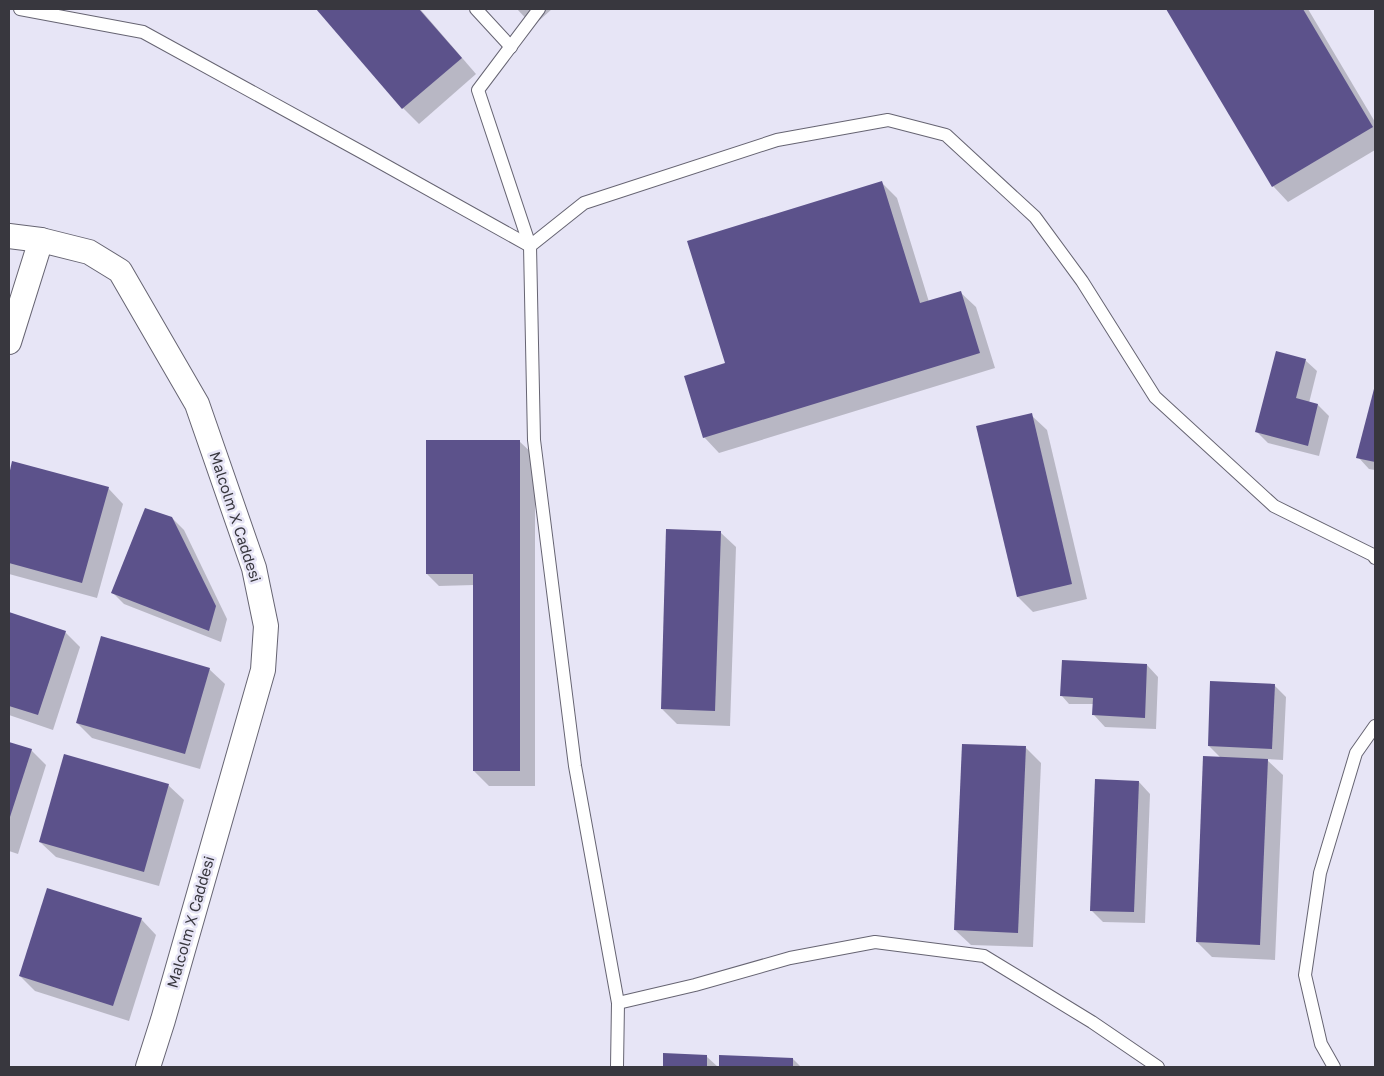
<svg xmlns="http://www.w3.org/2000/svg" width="1384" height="1076" font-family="'Golos Text',sans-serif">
  <rect width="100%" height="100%" fill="#e7e5f6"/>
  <g fill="#0003">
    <polygon points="317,9 420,9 476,74 419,124 403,108"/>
    <polygon points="517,9 552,9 533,26"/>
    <polygon points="1167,9 1308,9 1375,122 1375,150 1288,202 1273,186"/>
    <polygon points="881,182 897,198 929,302 960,292 976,307 995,368 719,453 704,437 727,364"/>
    <polygon points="1305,360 1317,371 1309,403 1318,405 1329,416 1319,456 1268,443 1257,432"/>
    <polygon points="1375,387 1375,470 1369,469 1358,457"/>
    <polygon points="1031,415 1047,430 1087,599 1033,612 1018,597 978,427"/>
    <polygon points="519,441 535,456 535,786 489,786 474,771 474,585 439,586 427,574"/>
    <polygon points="13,463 108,488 123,504 97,598 9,574 9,480"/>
    <polygon points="172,518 184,530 227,619 221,642 124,604 113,593"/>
    <polygon points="720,532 736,547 730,726 677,724 662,709"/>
    <polygon points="9,613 65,632 80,647 53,730 9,715"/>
    <polygon points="1147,665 1158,677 1156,729 1105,727 1094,715 1094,704 1069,704 1062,696"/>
    <polygon points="209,669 225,684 200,769 92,738 77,723"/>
    <polygon points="1274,685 1286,697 1283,760 1266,759 1283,775 1275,960 1212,957 1197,942 1221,758 1209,746"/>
    <polygon points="9,743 31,750 46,765 18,854 9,851"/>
    <polygon points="1026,748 1041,763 1033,947 971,945 955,930"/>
    <polygon points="1139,782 1150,794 1145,923 1103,922 1091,910"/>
    <polygon points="168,785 184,800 159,886 56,857 40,842"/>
    <polygon points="141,919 156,935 129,1021 35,991 20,976"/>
    <polygon points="665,1055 706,1056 718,1067 664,1067"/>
    <polygon points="721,1056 793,1059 801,1067 720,1067"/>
  </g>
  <g fill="#5c528b">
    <polygon points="316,9 419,9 462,58 402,109"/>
    <polygon points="1166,9 1303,9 1373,127 1272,187"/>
    <polygon points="882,181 920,303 961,291 980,353 703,438 684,376 725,363 687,241"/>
    <polygon points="1276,351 1306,359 1296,398 1318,404 1308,446 1255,432"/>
    <polygon points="1375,385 1375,462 1356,458"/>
    <polygon points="1032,413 1072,584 1017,597 976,426"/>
    <polygon points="426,440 520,440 520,771 473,771 473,574 426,574"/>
    <polygon points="12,461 109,487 82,583 9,563 9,475"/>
    <polygon points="145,508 172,517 216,606 209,631 111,593"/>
    <polygon points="666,529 721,531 715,711 661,709"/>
    <polygon points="9,612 66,631 38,715 9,706"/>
    <polygon points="101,636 210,668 185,754 76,723"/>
    <polygon points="1062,660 1147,664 1145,718 1092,715 1093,698 1060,696"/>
    <polygon points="1210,681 1275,684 1272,749 1208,746"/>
    <polygon points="9,742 32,749 9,820"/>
    <polygon points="962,744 1026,746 1018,933 954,930"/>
    <polygon points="64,754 169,784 144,872 39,842"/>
    <polygon points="1203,756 1268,759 1260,945 1196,942"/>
    <polygon points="1095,779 1139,781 1134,912 1090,911"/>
    <polygon points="47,888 142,918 113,1006 19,976"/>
    <polygon points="663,1053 707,1055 707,1067 663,1067"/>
    <polygon points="719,1055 793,1058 793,1067 719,1067"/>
  </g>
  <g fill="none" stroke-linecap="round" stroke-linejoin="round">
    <g stroke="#666472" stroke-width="14">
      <g id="service">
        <polyline points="20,9 143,32 367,155 530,246 584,203 777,140 888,120 946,135 1035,217 1082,281 1155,397 1274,506 1373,555 1375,558"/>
        <polyline points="476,9 511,47"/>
        <polyline points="539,9 478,90 530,246 534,440 575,766 618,1003 617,1067"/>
        <polyline points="618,1003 695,985 790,958 875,942 984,956 1092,1022 1158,1067"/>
        <polyline points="1334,1067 1321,1044 1305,975 1320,873 1356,753 1375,726"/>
      </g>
    </g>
    <g stroke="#666472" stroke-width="26">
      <g id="minor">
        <polyline points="9,236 41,240 89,252 120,271 197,404 254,568 266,626 263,670 163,1020 148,1067"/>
        <polyline points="9,342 41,240"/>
      </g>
    </g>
    <use href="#service" stroke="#fff" stroke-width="12"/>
    <use href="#minor" stroke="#fff" stroke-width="24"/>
  </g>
  <g text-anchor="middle" stroke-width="5" stroke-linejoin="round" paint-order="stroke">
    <g font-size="15" fill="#38373e" stroke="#e7e5f6">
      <text transform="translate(235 517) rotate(72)" y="5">Malcolm X Caddesi</text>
      <text transform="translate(191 922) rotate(-74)" y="5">Malcolm X Caddesi</text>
    </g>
  </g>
  <rect width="1384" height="1076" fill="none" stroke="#38373e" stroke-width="20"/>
</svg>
